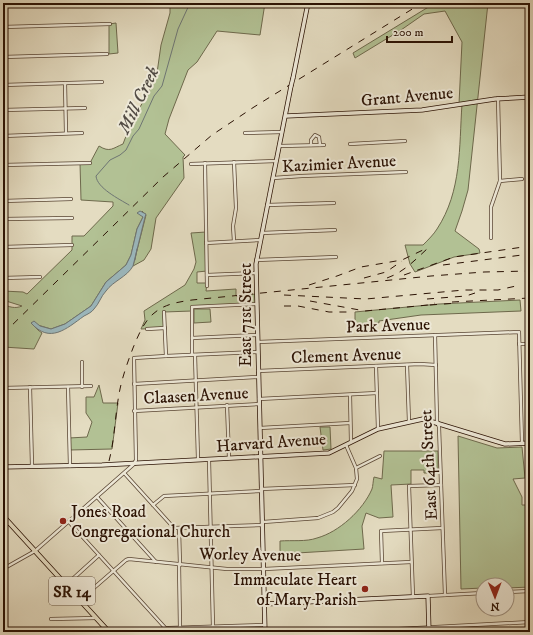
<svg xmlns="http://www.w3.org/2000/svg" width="533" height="635" font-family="'IM FELL DW Pica',serif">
  <rect width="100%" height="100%" fill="#e4dcc1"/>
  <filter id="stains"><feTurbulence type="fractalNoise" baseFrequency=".005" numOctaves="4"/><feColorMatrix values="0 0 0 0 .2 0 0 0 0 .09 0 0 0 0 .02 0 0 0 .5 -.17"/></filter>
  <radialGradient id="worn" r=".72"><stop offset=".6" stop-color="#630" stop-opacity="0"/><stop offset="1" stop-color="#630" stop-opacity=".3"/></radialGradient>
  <g fill="#b2c194" stroke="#6e694c">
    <path d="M170 3H265L260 35 217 31 197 62 188 70 169 119 165 134 185 155 183 157 184 178 156 218 151 249 144 260 133 266 146 215 142 211 143 217 137 229 131 255 126 265 106 282 91 306 65 324 51 329 31 323 38 330 42 333 34 349 3 347V304C9 307 15 309 22 306L3 300V291L23 292 27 294 72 250V236H84L113 206V202L81 200 80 163H90L99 146C110 153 113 148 123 144L131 123 148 93 157 73 161 45 170 13Z"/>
    <path d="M435 3H488L468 190 462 211 455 231 479 249 480 253 454 257 415 272 410 264 405 245H423C428 240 434 234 437 229 462 191 459 147 462 104H459L462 42 445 11 424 14 401 30 355 58 353 53Z"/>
    <polygon points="116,23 118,53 109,54 109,24"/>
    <polygon points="206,232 207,271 197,272 197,283 207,283 206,291 236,289 236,296 256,294 257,304 192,307 192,311 164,312 165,328 141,329 145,320 144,311 185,285 194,269 196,262 191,233"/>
    <polygon points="520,300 521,311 421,315 379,321 379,323 355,324 355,312 439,304"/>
    <polygon points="194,309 210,309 211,322 194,323"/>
    <polygon points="99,385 103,403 118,403 112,449 70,450 69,438 87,437 92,422 86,413 86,397 94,397"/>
    <polygon points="320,427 330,427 331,449 323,450"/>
    <polygon points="458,436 497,448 522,447 525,478 513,479 522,497 522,505 530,505 530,587 507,588 507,585 483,585 483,588 461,589"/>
    <path d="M384 451H438V473H424V470H411V484L391 485 393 517 379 518 366 513 362 526 364 549 280 554V541C292 540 306 542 317 538 339 532 363 510 372 489 373 486 373 481 374 477L382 479Z"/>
  </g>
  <path fill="#9bb8be" stroke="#6e7573" d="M140 211 146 214 145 217 133 266C127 277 113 281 106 291 101 296 99 304 94 309 92 312 88 314 84 316 66 329 50 344 31 323L34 321 40 326 51 329 65 324 91 306 106 282 126 265 131 255 137 229 143 217 137 213Z"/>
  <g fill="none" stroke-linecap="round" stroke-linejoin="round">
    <g stroke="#6e7573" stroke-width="1">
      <path d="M129 205C119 199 97 188 96 176L110 160 120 155 126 150 133 136 139 129 154 96 162 86 178 29 190 3"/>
      <polyline points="135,260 137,249"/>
    </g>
    <g stroke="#584432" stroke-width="4">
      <g id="street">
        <polyline points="3,27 110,24"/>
        <polyline points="3,57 107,54"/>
        <polyline points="65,83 66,133"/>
        <polyline points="3,85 102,82"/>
        <polyline points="498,98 500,181"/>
        <polyline points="3,110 85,108"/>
        <polyline points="245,133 282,132"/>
        <polyline points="3,136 82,133"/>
        <polyline points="350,144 405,141"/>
        <polyline points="311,145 311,140 315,135 319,137 320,145"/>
        <polyline points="280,146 324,145"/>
        <polyline points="205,163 207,286"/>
        <polyline points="191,164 276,161"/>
        <polyline points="3,165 90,163"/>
        <polyline points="273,178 302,176 406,172"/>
        <polyline points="3,201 71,199"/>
        <polyline points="267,205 334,203"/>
        <polyline points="3,219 72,218"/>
        <polyline points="262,233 335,230"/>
        <polyline points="491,238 491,207 500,181 522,179"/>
        <polyline points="234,241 233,226 236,208 234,162"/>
        <polyline points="206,243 260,240"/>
        <polyline points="3,247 72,245"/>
        <polyline points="256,260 336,257"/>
        <polyline points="207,275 256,273"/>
        <polyline points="3,278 40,277"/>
        <polyline points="164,312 166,356"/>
        <polyline points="147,329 165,328"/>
        <polyline points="435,335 437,421 439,427 445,595"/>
        <polyline points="192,338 257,335"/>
        <polyline points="258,342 519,332 522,443"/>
        <polyline points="519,344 530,344"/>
        <polyline points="192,354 192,307 257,304"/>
        <polyline points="195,355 198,459"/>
        <polyline points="82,362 82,387"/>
        <polyline points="407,365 409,422"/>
        <polyline points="376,366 378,429"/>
        <polyline points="258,371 420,364 436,365"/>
        <polyline points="134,384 258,377"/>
        <polyline points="30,387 32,466"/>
        <polyline points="68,387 70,466"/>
        <polyline points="3,388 91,386"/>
        <polyline points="350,395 351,442"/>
        <polyline points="259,399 377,393"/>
        <polyline points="227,405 229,458"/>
        <polyline points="134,411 259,404"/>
        <polyline points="260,428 350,423"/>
        <polyline points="209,460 213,627"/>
        <polyline points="356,468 380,456"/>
        <polyline points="125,474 174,528 262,525"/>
        <polyline points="261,489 355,485"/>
        <polyline points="97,497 156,562"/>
        <polyline points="153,505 164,496 261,491"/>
        <polyline points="69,522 169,632"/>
        <polyline points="263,522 318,518 333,512 338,508 352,491 357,479 356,468 346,445"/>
        <polyline points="3,527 9,523"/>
        <polyline points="179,529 180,565"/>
        <polyline points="382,563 381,531 442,528"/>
        <polyline points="179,564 180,628"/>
        <polyline points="3,569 35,551 134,464 136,460 134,358 166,356 258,352"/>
        <polyline points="66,585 99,555"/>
        <polyline points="507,592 530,591"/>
        <polyline points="428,596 483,593"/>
        <polyline points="413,597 409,486 441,485"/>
        <polyline points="80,600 126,560 129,559 227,569 264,569 411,562"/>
        <polyline points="51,619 96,618"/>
        <polyline points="93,632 107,630"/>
        <polyline points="162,632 166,629 169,628 265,625"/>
        <polyline points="343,632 530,622"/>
      </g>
    </g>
    <g stroke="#2a1103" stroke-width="5">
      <g id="secondary">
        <polyline points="293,78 308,3"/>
        <polyline points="286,116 422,110 495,99 530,97"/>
        <polyline points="3,467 102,465 329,453 378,429 423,419 505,444 530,443"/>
        <polyline points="265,604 428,596 429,632"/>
        <polyline points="265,632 256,264 291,86"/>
      </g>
    </g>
    <g stroke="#2a1103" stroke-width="5.5">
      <polyline id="primary" points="3,516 109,632"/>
    </g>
    <use href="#street" stroke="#ede8d7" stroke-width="2.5"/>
    <use href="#secondary" stroke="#ede8d7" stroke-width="3.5"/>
    <use href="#primary" stroke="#e4dcc1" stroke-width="4"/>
    <g stroke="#2a1103" stroke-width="1" stroke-dasharray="7 7" stroke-linecap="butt">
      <polyline points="443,265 530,254"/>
      <polyline points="404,275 454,257 530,246"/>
      <polyline points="364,278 386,272 402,261"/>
      <path d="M387 278C404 272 415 260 428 248"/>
      <polyline points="309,285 337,276 361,267 402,260 423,250"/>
      <polyline points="284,295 366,299 464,290 498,290 516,286"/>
      <polyline points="427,299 466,296 475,293"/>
      <polyline points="310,301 365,311 428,305 435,303"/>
      <polyline points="452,302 530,298"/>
      <polyline points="430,305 458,303"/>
      <polyline points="284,306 298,306 329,312 348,312"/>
      <polyline points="3,334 163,177 212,135 254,107 422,3"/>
      <path d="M109 461C115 438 115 413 120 389 123 375 128 361 133 348 138 336 143 323 153 314 164 304 178 302 192 300L431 276 484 272 530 271"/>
    </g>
    <g stroke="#2a1103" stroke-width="5" stroke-linecap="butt">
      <polyline id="secondary-bridge" points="291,86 293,78"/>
    </g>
    <use href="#secondary-bridge" stroke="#ede8d7" stroke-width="3.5"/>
  </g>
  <g fill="#8f2418" stroke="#ede8d7" stroke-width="1.5">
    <circle cx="63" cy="521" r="4"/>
    <circle cx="365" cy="589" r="4"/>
  </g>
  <g text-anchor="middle" stroke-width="4" stroke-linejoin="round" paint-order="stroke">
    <rect fill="#ede8d7" stroke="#645243" stroke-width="1" x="49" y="577" width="46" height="28" rx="3"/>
    <g font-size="16" font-weight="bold" fill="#2a1103">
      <text x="72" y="597">SR 14</text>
    </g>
    <g font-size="17" fill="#2a1103" stroke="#ede8d7">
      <text transform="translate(407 96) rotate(-5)" y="6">Grant Avenue</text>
      <text transform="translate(339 163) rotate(-3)" y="6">Kazimier Avenue</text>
      <text transform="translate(245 315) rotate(-90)" y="6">East 71st Street</text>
      <text transform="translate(388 325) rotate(-2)" y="6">Park Avenue</text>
      <text transform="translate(346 355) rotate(-2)" y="6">Clement Avenue</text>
      <text transform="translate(196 395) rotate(-3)" y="6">Claasen Avenue</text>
      <text transform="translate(271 442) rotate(-4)" y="6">Harvard Avenue</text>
      <text transform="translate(428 465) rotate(-93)" y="6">East 64th Street</text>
      <text transform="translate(250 554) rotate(1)" y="6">Worley Avenue</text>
    </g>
    <g font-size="17" fill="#2a1103" stroke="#ede8d7" text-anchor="start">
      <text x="71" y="517">Jones Road<tspan x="71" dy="20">Congregational Church</tspan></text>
      <text x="357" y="585" text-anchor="end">Immaculate Heart<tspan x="357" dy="20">of Mary Parish</tspan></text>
    </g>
    <g font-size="18" font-style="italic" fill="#524b44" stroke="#ede8d7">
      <text transform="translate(138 100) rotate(-64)" y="6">Mill Creek</text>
    </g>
  </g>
  <rect width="533" height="635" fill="none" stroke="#e4dcc1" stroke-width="16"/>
  <rect x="4" y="4" width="525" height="627" fill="none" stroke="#2a1103" stroke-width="2"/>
  <rect x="8" y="8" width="517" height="619" fill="none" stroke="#2a1103"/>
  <g transform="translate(495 597) rotate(179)"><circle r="19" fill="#ede8d7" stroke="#9f9282"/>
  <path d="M0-3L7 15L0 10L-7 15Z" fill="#8f2418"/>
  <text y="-6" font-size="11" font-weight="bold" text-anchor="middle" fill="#2a1103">N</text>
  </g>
  <path d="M387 36v6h65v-6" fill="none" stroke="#2a1103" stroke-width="2"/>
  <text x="393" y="36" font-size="12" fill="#2a1103" stroke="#ede8d7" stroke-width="3" paint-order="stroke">200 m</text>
  <rect width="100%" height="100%" filter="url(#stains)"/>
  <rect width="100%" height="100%" fill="url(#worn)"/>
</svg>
